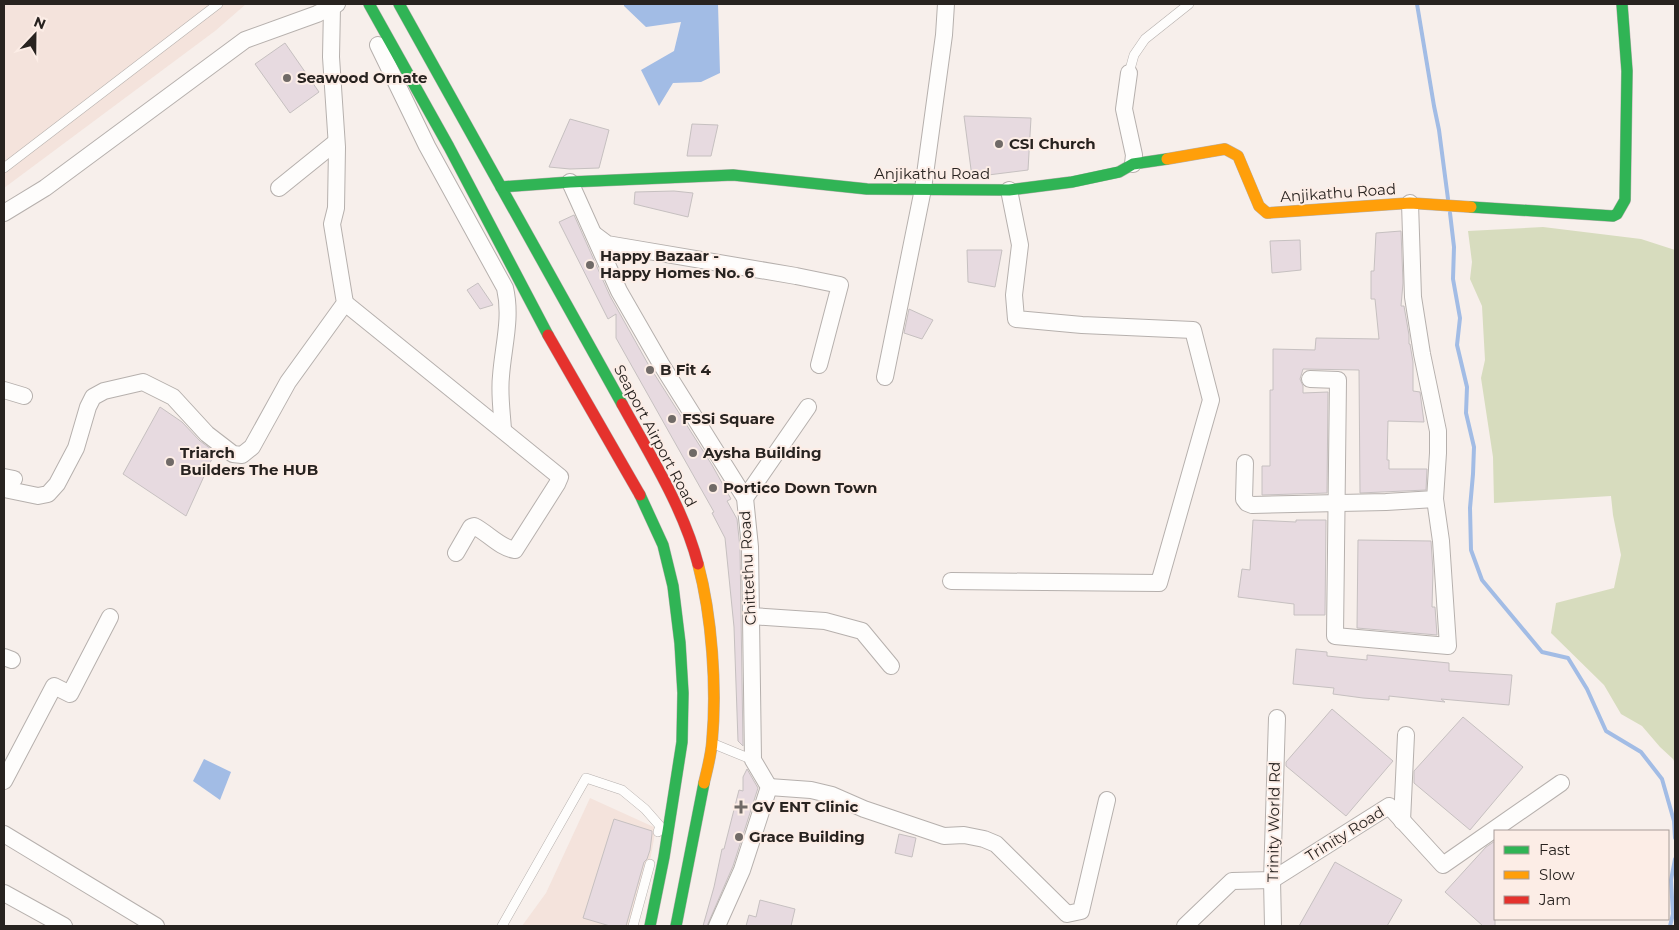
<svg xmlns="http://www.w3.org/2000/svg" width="1679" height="930" font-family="Montserrat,sans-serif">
  <rect width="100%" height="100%" fill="#f7efeb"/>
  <g fill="#f4e3dc">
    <polygon points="4,4 246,4 215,31 4,188"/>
    <polygon points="590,798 656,828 638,926 522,926 546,893"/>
  </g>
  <polygon fill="#d7dcbe" points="1543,227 1641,239 1675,250 1675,763 1673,759 1660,747 1642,726 1621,714 1604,685 1551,633 1556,603 1614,588 1621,555 1613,515 1611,496 1494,503 1493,457 1481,378 1485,360 1482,306 1470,279 1472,262 1468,231"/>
  <g fill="#a2bce5">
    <polygon points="624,4 718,4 720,73 701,82 673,83 659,106 641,70 674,51 681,22 646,27 624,6"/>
    <polygon points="204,759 231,772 220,800 193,781"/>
  </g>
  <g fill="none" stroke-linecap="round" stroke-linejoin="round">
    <g stroke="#a2bce5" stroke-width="4">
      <polyline points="1417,4 1434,106 1439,130 1448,199"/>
      <polyline points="1450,213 1454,247 1453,279 1460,318 1457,345 1467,387 1466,413 1474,447 1473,474 1470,508 1471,550 1482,580 1542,652 1568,658 1587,689 1606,731 1641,752 1662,779 1674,821 1675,838"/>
      <polyline points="1670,926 1673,914 1671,880 1675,859"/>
    </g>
  </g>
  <g fill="#e7dae0" stroke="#c6c0c0">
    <polygon points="285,43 319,92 290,113 255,64"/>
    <polygon points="964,116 1031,118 1028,170 972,177"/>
    <polygon points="570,119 609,130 599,168 570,169 549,167"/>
    <polygon points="692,124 718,125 711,156 687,156"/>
    <polygon points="674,191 693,193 688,217 634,204 635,192"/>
    <polygon points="574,215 610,296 648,364 712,465 731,499 727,501 737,519 740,548 743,746 738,741 734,627 725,538 712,513 714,512 616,338 616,314 608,319 559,222"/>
    <polygon points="1401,231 1403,283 1401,306 1404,306 1409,335 1409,344 1410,344 1413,362 1413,391 1420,392 1424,422 1388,421 1387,460 1389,460 1389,469 1427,469 1426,490 1360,493 1359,370 1303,369 1300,379 1303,386 1303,393 1328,392 1327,493 1262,495 1262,466 1270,466 1270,390 1273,390 1273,349 1315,350 1316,338 1379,339 1375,299 1371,299 1371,271 1374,271 1376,233"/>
    <polygon points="1300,240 1301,270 1272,273 1270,241"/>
    <polygon points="967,250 1002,250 995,287 968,282"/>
    <polygon points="478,283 493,305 480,309 467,290"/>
    <polygon points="909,309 933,320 922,339 904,333"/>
    <polygon points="160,407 182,422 200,441 215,452 186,516 123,474"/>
    <polygon points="1253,520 1296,522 1296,520 1326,520 1325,615 1294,615 1294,604 1238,597 1242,569 1250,570"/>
    <polygon points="1358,540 1431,541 1433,571 1432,607 1435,607 1437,635 1357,628"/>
    <polygon points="1296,649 1327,652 1327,656 1367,660 1367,655 1449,663 1449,671 1512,675 1509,705 1441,699 1445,702 1389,696 1389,700 1363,698 1333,694 1334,688 1293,684"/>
    <polygon points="1332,709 1393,761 1346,816 1286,766 1286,762"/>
    <polygon points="1463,717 1523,767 1470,830 1414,783 1414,771"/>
    <polygon points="747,769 758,788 733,866 707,926 703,926 714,887 722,849 724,849 739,790 743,791 743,777"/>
    <polygon points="614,819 652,831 652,834 650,850 647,859 644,862 626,926 610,926 583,918"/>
    <polygon points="899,834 916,838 912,857 895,853"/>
    <polygon points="1495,841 1495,926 1483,926 1445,892 1486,847"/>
    <polygon points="1335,862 1402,900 1387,926 1299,926"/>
    <polygon points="760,900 795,909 791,926 746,926 749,915 756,917"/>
  </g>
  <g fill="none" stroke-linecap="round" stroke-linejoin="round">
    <g stroke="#b6b0ad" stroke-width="10">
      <g id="lane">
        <polyline points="1129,73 1134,55 1145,39 1189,4"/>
        <polyline points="4,168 218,4"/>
        <polyline points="714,744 753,760"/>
        <polyline points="502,926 586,778 622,790 645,809 660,826 658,832"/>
        <polyline points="633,926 650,864"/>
      </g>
    </g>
    <g stroke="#b6b0ad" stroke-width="18">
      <g id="street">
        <path d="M378 45 427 146 505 288C512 318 503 347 501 376 499 394 502 413 503 430"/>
        <polyline points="1129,73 1124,109 1134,155 1133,164"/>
        <polyline points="570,182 619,291 661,364 745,498 750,547 753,760 769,787 742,870 717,926"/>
        <polyline points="279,188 336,142"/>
        <polyline points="4,213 45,188 245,40 317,14 337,4"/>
        <polyline points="595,235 607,244 796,276 840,285 819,365"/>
        <path d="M345 303 560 477 557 484 515 550C500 548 488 533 474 526L471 527 456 553"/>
        <polyline points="885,377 923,189 944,35 946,4"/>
        <polyline points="1310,379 1338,380 1335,636 1448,646 1441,541 1435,499"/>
        <polyline points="4,390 24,396"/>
        <polyline points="1245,463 1244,499 1247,503 1252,505 1386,502 1435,499 1438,453 1438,431 1422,354 1413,297 1410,203"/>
        <polyline points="4,477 14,479"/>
        <polyline points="4,489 38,496 48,494 57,484 76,448 88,407 93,397 104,391 143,382 173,397 207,434 233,454 242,455 252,447 288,382 345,303 332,224 336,208 337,147 331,57 332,7"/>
        <polyline points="745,498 808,407"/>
        <polyline points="951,581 1159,583 1211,400 1193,330 1082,325 1016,319 1014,295 1020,245 1009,190"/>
        <polyline points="751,616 825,621 862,631 891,666"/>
        <polyline points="4,657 12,660"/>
        <polyline points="4,781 54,686 70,694 110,617"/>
        <polyline points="769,787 811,790 832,795 864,809 944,836 964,835 984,839 996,844 1067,914 1081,911 1107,800"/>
        <polyline points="1402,821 1406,735"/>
        <polyline points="4,834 156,926"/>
        <polyline points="4,893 64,926"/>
        <polyline points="1185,926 1232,881 1272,880 1389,806 1443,865 1561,783"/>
        <polyline points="1273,926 1272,880 1277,718"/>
      </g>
    </g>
    <g stroke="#b6b0ad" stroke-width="12">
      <g id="fast">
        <polyline points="369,4 449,147 548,335"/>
        <polyline points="399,4 622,404"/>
        <polyline points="501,187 570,182 733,175 867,189 1009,190 1072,182 1119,172 1133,164 1167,159"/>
        <polyline points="1471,207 1613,216 1617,214 1625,200 1627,71 1622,4"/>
        <polyline points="640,495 663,545 673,586 680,643 683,693 682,742 664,857 650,926"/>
        <polyline points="676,926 704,783"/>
      </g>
    </g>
    <g stroke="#b6b0ad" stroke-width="12">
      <g id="slow">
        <polyline points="1167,159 1225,149 1238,156 1259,206 1267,213 1410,203 1471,207"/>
        <path d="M698 564C712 616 717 688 712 742 711 756 707 770 704 783"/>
      </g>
    </g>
    <g stroke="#b6b0ad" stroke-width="12">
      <g id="jam">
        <polyline points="548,335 640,495"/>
        <path d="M622 404C650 455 683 507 698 564"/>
      </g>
    </g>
    <use href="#lane" stroke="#fefdfc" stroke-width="9"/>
    <use href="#street" stroke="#fefdfc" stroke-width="16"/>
    <use href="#fast" stroke="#30b455" stroke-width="11"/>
    <use href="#slow" stroke="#ff9f0a" stroke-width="11"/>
    <use href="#jam" stroke="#e5322d" stroke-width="11"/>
  </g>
  <g fill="#706a67" stroke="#fcede6" stroke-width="2">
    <circle cx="287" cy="78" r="5"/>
    <circle cx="999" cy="144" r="5"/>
    <circle cx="590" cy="265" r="5"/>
    <circle cx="650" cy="370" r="5"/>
    <circle cx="672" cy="419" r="5"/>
    <circle cx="693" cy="453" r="5"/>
    <circle cx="170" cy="462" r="5"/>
    <circle cx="713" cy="488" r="5"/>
    <path d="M738.5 799.5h5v5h5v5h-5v5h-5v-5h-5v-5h5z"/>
    <circle cx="739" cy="837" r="5"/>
  </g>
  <g text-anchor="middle" stroke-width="4" stroke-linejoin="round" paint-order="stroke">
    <g font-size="15" font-weight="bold" fill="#282320" stroke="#fcede6" text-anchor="start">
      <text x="297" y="83">Seawood Ornate</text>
      <text x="1009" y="149">CSI Church</text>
      <text x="600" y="261">Happy Bazaar -<tspan x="600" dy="17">Happy Homes No. 6</tspan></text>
      <text x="660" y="375">B Fit 4</text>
      <text x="682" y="424">FSSi Square</text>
      <text x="180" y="458">Triarch<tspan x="180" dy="17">Builders The HUB</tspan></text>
      <text x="703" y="458">Aysha Building</text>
      <text x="723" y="493">Portico Down Town</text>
      <text x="752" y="812">GV ENT Clinic</text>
      <text x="749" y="842">Grace Building</text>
    </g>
    <g font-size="15" fill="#282320" stroke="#fcede6">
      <text x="932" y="179">Anjikathu Road</text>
      <text transform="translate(1338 193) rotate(-4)" y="5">Anjikathu Road</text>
      <text transform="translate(655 436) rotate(62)" y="5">Seaport Airport Road</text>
      <text transform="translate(748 568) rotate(-93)" y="5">Chittethu Road</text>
      <text transform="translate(1274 822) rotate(-89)" y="5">Trinity World Rd</text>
      <text transform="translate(1345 834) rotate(-32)" y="5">Trinity Road</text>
    </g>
  </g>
  <rect width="1679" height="930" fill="none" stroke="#282320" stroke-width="10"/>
  <rect x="1494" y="830" width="175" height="90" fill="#fcede6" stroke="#a79c97"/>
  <rect x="1504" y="846" width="25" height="8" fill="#30b455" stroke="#a79c97"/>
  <text x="1539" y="855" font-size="15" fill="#282320">Fast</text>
  <rect x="1504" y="871" width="25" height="8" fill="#ff9f0a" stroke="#a79c97"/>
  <text x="1539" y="880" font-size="15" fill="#282320">Slow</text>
  <rect x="1504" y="896" width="25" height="8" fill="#e5322d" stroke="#a79c97"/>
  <text x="1539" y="905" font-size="15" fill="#282320">Jam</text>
  <g transform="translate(35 35) rotate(22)" stroke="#fcede6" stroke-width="4" paint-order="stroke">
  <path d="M0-4L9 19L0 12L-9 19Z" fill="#282320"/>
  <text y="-8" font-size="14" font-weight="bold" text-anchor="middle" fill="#282320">N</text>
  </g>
</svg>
